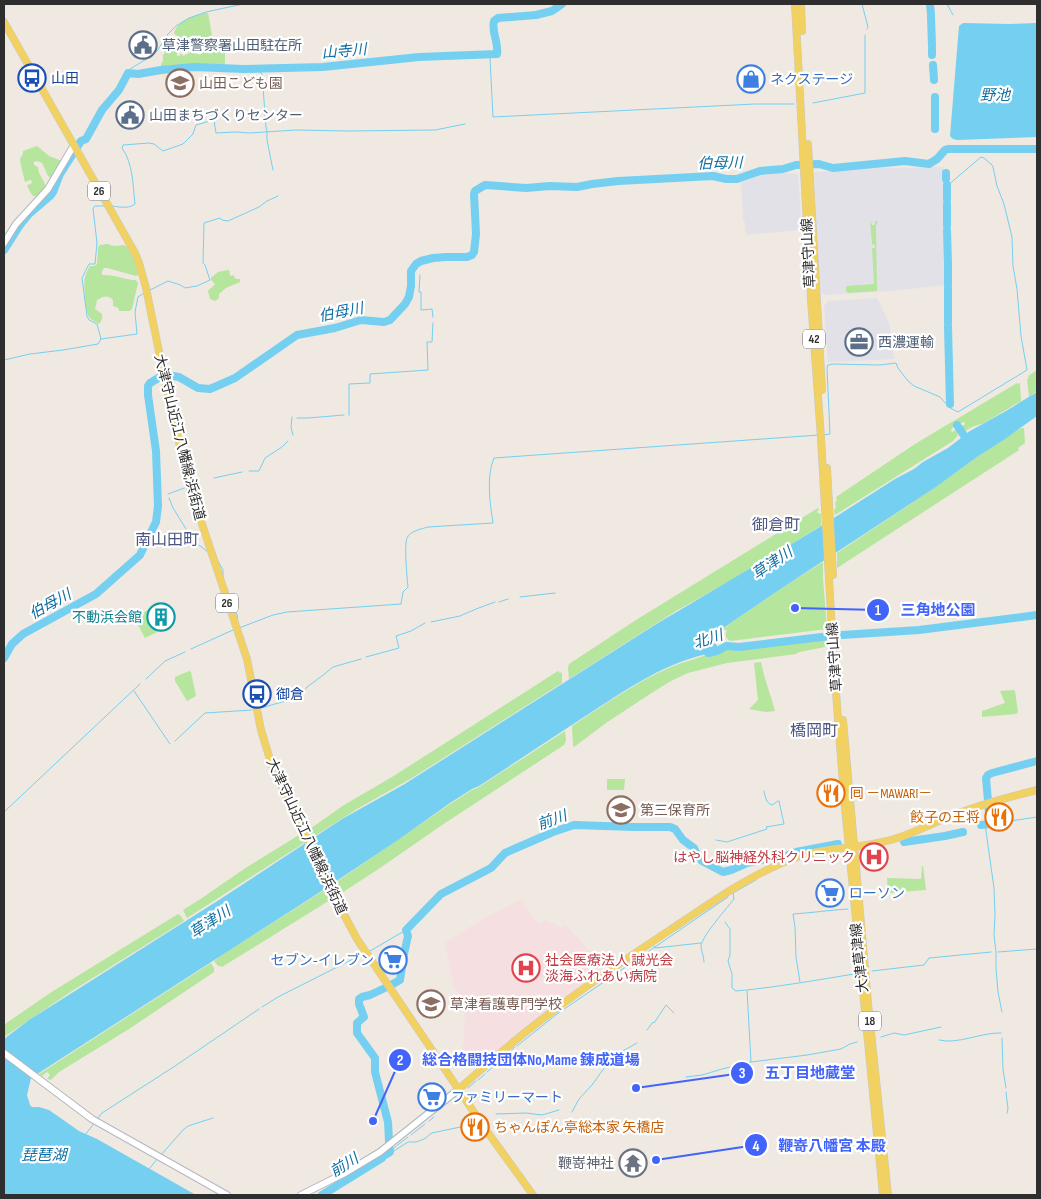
<svg xmlns="http://www.w3.org/2000/svg" width="1041" height="1199" font-family="'Sofia Sans Condensed','Noto Sans JP',sans-serif">
  <rect width="100%" height="100%" fill="#efe9e1"/>
  <g fill="#e3e1e8">
    <polygon points="944,167 946,285 892,291 825,295 820,291 814,172 879,168"/>
    <polygon points="774,173 798,174 800,199 801,230 746,235 745,223 743,219 741,183 754,177"/>
    <polygon points="877,298 890,325 894,359 828,362 824,305 828,301"/>
  </g>
  <polygon fill="#f0e6d1" points="182,72 184,87 178,87 177,78 163,79 162,74"/>
  <polygon fill="#f5dfe0" points="522,899 524,902 523,904 539,924 545,920 562,928 565,924 591,952 584,960 597,976 491,1056 462,1049 464,1042 465,1014 467,1004 454,987 445,943 476,923"/>
  <g fill="#b6e59e">
    <path d="M204 13H208L212 35 215 40 221 44 222 50 225 51V66L220 68 219 67H209L207 65C201 68 189 68 183 64L177 68 161 69V64L163 61V55L165 53 162 44 165 41 168 45 173 49 178 45 179 46 177 53V56H179L181 54H182L183 56 193 51 200 55 202 53V46L193 43 185 45 178 44 176 40 177 36 174 33C178 20 192 17 204 13Z"/>
    <path d="M37 146 49 156 62 161 52 179 48 176 42 163 37 161 34 162V165L38 167C38 175 44 179 46 187L37 197 33 196 29 190 27 185 31 184 32 181 30 180 25 182C23 173 21 167 20 159L23 154V151Z"/>
    <polygon points="870,220 872,225 875,225 875,221 878,221 876,226 877,291 848,293 846,291 846,288 847,286 874,284 872,248 875,248 875,245 872,244"/>
    <path d="M108 244C110 245 113 246 116 246 118 246 121 245 124 245 131 247 138 268 138 275L136 276 107 268H104L102 271V275C114 274 125 280 136 280L138 283 132 309 130 311H119C119 306 117 308 113 306V300C107 294 103 297 97 300L95 309 102 314C103 318 102 320 99 324 96 322 91 320 89 317 86 314 83 282 85 277 86 273 88 269 90 266H94L97 264 98 247 100 245Z"/>
    <path d="M228 270H229L230 275 231 276 233 275 236 279H240V282L226 288 219 294V298L215 301 210 299 208 291C210 288 212 288 215 284L211 280V278L218 272Z"/>
    <polygon points="1037,370 1037,391 1029,397 1027,379 1029,378 1028,376"/>
    <polygon points="1017,383 1018,384 1020,383 1021,401 984,423 972,427 965,431 963,428 961,429 960,428 965,424 964,422 959,424 958,424 952,428 952,429 951,430 952,432 958,429 959,431 957,432 958,435 953,441 835,515 834,510 836,508 835,502 837,501 836,497 915,444"/>
    <polygon points="1021,428 1024,428 1025,443 1018,448 1019,450 837,568 837,553 936,487 977,457"/>
    <polygon points="818,508 819,510 817,511 818,513 821,514 821,526 730,581 676,611 569,679 568,668 569,664 636,620"/>
    <path d="M823 562V578L827 629 730 641C725 638 725 634 727 630H721L779 590Z"/>
    <polygon points="152,608 163,629 145,638 134,617"/>
    <path d="M828 639V645H825V647L799 652 796 654 727 663 688 673 671 681 653 692 606 723 574 747 573 746 572 726C604 705 636 682 671 667 683 662 695 659 707 655 711 655 716 654 719 653 727 648 722 645 735 649Z"/>
    <path d="M761 662C764 679 771 695 775 711L766 712 749 709 758 700 754 663Z"/>
    <polygon points="189,671 191,672 196,696 187,701 175,681 175,677"/>
    <polygon points="558,671 560,673 562,672 562,683 412,778 357,809 310,839 307,833 307,831 344,805 392,777"/>
    <polygon points="1013,690 1015,691 1018,712 1016,714 982,717 982,711 1005,703 1000,691"/>
    <polygon points="565,731 566,741 564,745 442,825 380,868 340,894 337,893 332,885 450,804 472,790 479,787"/>
    <polygon points="607,779 625,779 624,790 607,790"/>
    <polygon points="299,835 304,843 187,918 183,910 202,898 244,869"/>
    <polygon points="922,866 923,866 926,890 888,893 887,878 921,879"/>
    <polygon points="326,889 329,894 328,897 330,900 222,967 221,966 218,966 214,961 222,955"/>
    <polygon points="178,914 181,916 184,921 72,991 4,1037 4,1025 8,1022 50,993"/>
    <polygon points="211,963 214,968 214,972 129,1029 59,1072 51,1080 47,1079 50,1075 47,1072 42,1076 39,1074"/>
  </g>
  <g fill="#75cff0">
    <polygon points="963,23 1009,24 1037,23 1037,137 957,140 953,139 950,136 959,26"/>
    <path d="M1037 392V416L1005 439 977 457 936 487 779 590 716 633 711 638V640L717 645V652C667 660 626 690 584 717 549 740 514 763 479 786L472 789 450 803 398 840 314 896 31 1078 27 1095 30 1105 32 1107H39L49 1110 79 1131 97 1139 196 1195H4V1039L29 1020 219 900 342 819 403 785 658 623 815 530 895 479 914 469 923 462 948 448 970 431 1006 411Z"/>
  </g>
  <g fill="none" stroke-linecap="round" stroke-linejoin="round">
    <g stroke="#75cff0" stroke-width="1">
      <polyline points="862,4 868,27 867,29"/>
      <polyline points="947,4 953,15"/>
      <polyline points="490,58 493,117 755,104 794,104"/>
      <polyline points="256,69 262,74 266,127 267,132 267,140 273,170"/>
      <polyline points="128,73 130,69 153,55 157,51 168,34 176,26 189,18 206,12 243,4"/>
      <polyline points="813,103 865,93 865,35"/>
      <path d="M112 206C119 207 129 209 135 204 133 186 133 163 122 148L123 145 149 143 154 144 163 151 183 144 193 134 196 125 214 120 216 133 236 132 250 133 296 130 347 131 435 130 465 124"/>
      <polyline points="420,275 419,292 421,292 421,310 432,309 433,317"/>
      <path d="M150 290 168 281C173 283 181 284 185 288L197 286 210 280 205 265 203 263 204 223 220 218 222 220 228 221 259 207 267 201 278 196"/>
      <polyline points="101,339 137,334 135,312 138,297 144,293"/>
      <polyline points="4,360 30,354 63,350 98,344 101,339 97,324 89,320 87,316 82,278 89,264 95,264 97,243 93,208 95,206 105,206"/>
      <polyline points="349,415 349,384 370,383 370,374 428,370 427,342 432,342 433,323"/>
      <polyline points="292,417 291,427 293,435"/>
      <polyline points="297,418 308,418 344,415"/>
      <polyline points="823,435 830,434 827,368 828,365 833,364 880,365 896,363 898,368 908,381 914,386 940,397 950,408 958,412 1027,370 1021,336 1017,289 1013,266 1012,237 1004,204 997,186 993,167 992,165 984,158 981,157 947,186"/>
      <polyline points="249,471 259,471 265,458 282,447 288,441"/>
      <polyline points="214,478 242,472"/>
      <polyline points="168,494 187,487"/>
      <polyline points="169,498 173,508 191,537"/>
      <polyline points="195,542 208,552"/>
      <polyline points="218,561 223,570 223,576"/>
      <polyline points="520,597 555,593"/>
      <polyline points="499,602 508,599"/>
      <polyline points="234,610 237,614 238,623"/>
      <polyline points="431,622 460,616 476,609 495,602"/>
      <path d="M239 628 273 615 287 612 401 604 403 592 408 587C407 577 404 546 407 538 410 531 421 529 428 527L493 523C490 504 486 476 494 458L819 435"/>
      <polyline points="191,649 233,630"/>
      <polyline points="366,657 399,648 396,636 411,631 425,623"/>
      <polyline points="146,679 165,661 185,652"/>
      <polyline points="134,691 170,744"/>
      <polyline points="261,708 296,698 301,695 307,687 322,676 333,667 361,659"/>
      <polyline points="175,741 205,713 252,710"/>
      <polyline points="4,812 140,684"/>
      <polyline points="985,824 994,888 995,914 994,935 996,952 996,969 998,992 1002,1012"/>
      <polyline points="990,824 1037,817"/>
      <path d="M716 840 727 842 767 829 766 827 784 824 779 801H778L772 805C766 803 765 796 764 791"/>
      <polyline points="733,893 756,880"/>
      <polyline points="725,922 730,929 730,955 728,961 732,974 732,988 736,991 746,990"/>
      <polyline points="654,946 655,948 701,943"/>
      <polyline points="370,951 406,930"/>
      <polyline points="998,952 1037,949"/>
      <path d="M704 962C704 956 701 951 701 946 702 936 727 908 734 899L733 893"/>
      <polyline points="872,971 924,965 929,958 991,952"/>
      <path d="M800 982 796 957 795 927 793 914C811 913 830 910 848 909"/>
      <polyline points="262,1007 278,997 361,955"/>
      <polyline points="647,1030 653,1022 654,1023 666,1005 674,1013"/>
      <polyline points="881,1037 894,1033 904,1035 941,1027"/>
      <polyline points="1002,1038 1003,1069 1006,1088"/>
      <path d="M939 1040C957 1045 982 1032 1001 1033"/>
      <polyline points="517,1046 557,1014 728,897"/>
      <polyline points="506,1055 515,1047"/>
      <polyline points="499,1061 502,1058"/>
      <path d="M751 1062 747 990C783 986 818 980 854 974"/>
      <polyline points="487,1072 496,1064"/>
      <polyline points="686,1077 702,1075 722,1069 751,1062 807,1055 841,1049 850,1044 857,1042"/>
      <polyline points="478,1080 485,1074"/>
      <polyline points="468,1088 476,1081"/>
      <polyline points="1006,1092 1008,1109 1007,1113"/>
      <polyline points="572,1112 579,1099 592,1085 607,1064 621,1052 637,1043"/>
      <polyline points="496,1114 526,1113 542,1115 559,1110"/>
      <polyline points="97,1119 102,1113 175,1066 259,1009"/>
      <polyline points="429,1121 434,1117"/>
      <polyline points="85,1135 95,1122"/>
      <polyline points="411,1135 425,1124"/>
      <polyline points="390,1151 408,1137"/>
      <polyline points="390,1152 394,1151 408,1142 416,1142 424,1139 432,1133 465,1126"/>
      <polyline points="161,1155 183,1130 188,1126 213,1118"/>
      <polyline points="149,1169 158,1158"/>
    </g>
    <g stroke="#75cff0" stroke-width="8">
      <polyline points="930,4 931,14"/>
      <polyline points="931,17 932,46"/>
      <polyline points="932,50 932,55"/>
      <polyline points="933,65 934,80"/>
      <polyline points="935,97 935,129"/>
      <polyline points="946,173 946,179"/>
      <polyline points="947,185 947,199"/>
      <polyline points="947,204 947,225"/>
      <polyline points="947,230 948,264"/>
      <path d="M4 250 20 225 29 214 50 196 53 192 60 174 81 141 86 139 102 110 119 90 128 73 138 74 161 70 194 67 244 69 323 67 419 57 497 54C499 42 491 32 494 21L498 18 536 15 552 11 562 4"/>
      <polyline points="948,266 948,285"/>
      <polyline points="948,289 948,323"/>
      <polyline points="948,327 950,404"/>
      <polyline points="957,425 969,443"/>
      <polyline points="842,635 919,630 1037,615"/>
      <polyline points="708,653 717,651 726,646 739,647 838,635"/>
      <polyline points="4,658 12,644 23,634 96,594 140,555 156,522 158,506 156,451 148,395 148,386 150,383 160,377 173,376 179,377 198,388 210,389 235,378 297,335 335,328 361,320 384,322 390,320 405,304 409,297 411,286 411,271 416,264 421,261 433,258 446,257 467,257 472,255 474,252 476,234 474,194 475,191 485,185 526,188 550,186 577,187 592,184 618,181 713,176 726,179 737,179 760,171 783,169 796,165 819,164 833,168 905,161 929,164 937,159 945,150 948,149 1037,149"/>
      <polyline points="981,825 990,824 986,778 988,775 992,773 1037,761"/>
      <polyline points="904,842 945,836 963,832"/>
      <polyline points="391,985 400,980 404,954 408,936 406,930 441,894 491,868 505,853 553,832 574,825 634,827 670,827 675,829 683,840 694,848 697,855 702,861 723,872 731,870 747,863 775,857 781,858 796,852 838,844"/>
      <polyline points="387,987 370,995 362,997 359,999 359,1004 364,1017 357,1023 357,1033 375,1058 375,1072 388,1122 389,1141"/>
      <polyline points="385,1155 390,1152 390,1150"/>
      <polyline points="322,1195 382,1158"/>
    </g>
    <g stroke="#b4b7c1" stroke-width="8">
      <g id="secondary">
        <polyline points="4,243 16,224 48,189 74,145"/>
        <polyline points="4,1053 92,1119 227,1195"/>
        <polyline points="301,1195 345,1173 380,1152 459,1089"/>
      </g>
    </g>
    <g stroke="#c9c9c9" stroke-width="8">
      <g id="primary">
        <polyline points="795,4 811,299 821,438 834,666 844,797 883,1195"/>
        <polyline points="801,4 802,31"/>
        <polyline points="4,22 135,253 139,263 146,288 165,381 189,485 247,659 261,730 272,766 333,894 357,939 486,1130 533,1195"/>
        <polyline points="808,144 822,390"/>
        <polyline points="827,468 833,575"/>
        <polyline points="843,720 868,1003 888,1195"/>
        <path d="M459 1089C488 1063 518 1037 549 1014 588 984 629 957 670 930 708 905 742 880 784 862 819 846 858 850 894 839 915 833 934 822 954 815 981 804 1009 797 1037 790"/>
      </g>
    </g>
    <use href="#secondary" stroke="#fff" stroke-width="6"/>
    <use href="#primary" stroke="#f2d163" stroke-width="7"/>
  </g>
  <defs>
    <g id="civic-ring" transform="scale(1.4375)"><circle r="9.5" fill="#fff" stroke="#5c6f8a" stroke-width="1.5"/><path d="M-.6-6.5H3V-4.5H.6V-3L4-1V1h2V6H-6V1h2V-1L-.6-3ZM-1.2 2.5V6h2.4V2.5Z" fill="#5c6f8a"/></g>
    <g id="bus-ring" transform="scale(1.4375)"><circle r="9.5" fill="#fff" stroke="#1a4fb4" stroke-width="1.5"/><path d="M-5-6H5V4H4V6H2V4H-2V6H-4V4H-5ZM-3.5-4V0h7V-4ZM-3.5 1.2v1.5H-2V1.2ZM2 1.2v1.5H3.5V1.2Z" fill="#1a4fb4"/></g>
    <g id="shop-ring" transform="scale(1.4375)"><circle r="9.5" fill="#fff" stroke="#3f7fe0" stroke-width="1.5"/><path d="M-5-2.5h2.3a2.7 3.5 0 0 1 5.4 0H5L5.5 6h-11ZM-1.5-2.5h3a1.5 2.3 0 0 0-3 0Z" fill="#3f7fe0"/></g>
    <g id="school-ring" transform="scale(1.4375)"><circle r="9.5" fill="#fff" stroke="#8d6e63" stroke-width="1.5"/><path d="M0-5L7-2L0 1L-7-2ZM-4 1L0 2.5L4 1V4Q0 6-4 4Z" fill="#8d6e63"/></g>
    <g id="office-ring" transform="scale(1.4375)"><circle r="9.5" fill="#fff" stroke="#5c6f8a" stroke-width="1.5"/><path d="M-6-3h4V-5.5h4V-3h4V5H-6ZM-1-4.5V-3h2v-1.5ZM-6 0V1H6V0Z" fill="#5c6f8a"/></g>
    <g id="building-ring" transform="scale(1.4375)"><circle r="9.5" fill="#fff" stroke="#0f9aa8" stroke-width="1.5"/><path d="M-4-6H4V6H1V3H-1V6H-4ZM-2.5-4.3h1.7v1.8h-1.7ZM.8-4.3h1.7v1.8H.8ZM-2.5-1h1.7V.8h-1.7ZM.8-1h1.7V.8H.8Z" fill="#0f9aa8"/></g>
    <g id="restaurant-ring" transform="scale(1.4375)"><circle r="9.5" fill="#fff" stroke="#e8710a" stroke-width="1.5"/><path d="M-5-6h1v4h1v-4h1v4h1v-4h1v5L-1.5 .5V6h-2V.5L-5-1ZM5-6V6H3V1.5H1.5Q1.5-4 5-6Z" fill="#e8710a"/></g>
    <g id="hospital-ring" transform="scale(1.4375)"><circle r="9.5" fill="#fff" stroke="#e0444e" stroke-width="1.5"/><path d="M-5-5h3v3.5h4V-5h3V5h-3V1.5h-4V5h-3Z" fill="#e0444e"/></g>
    <g id="supermarket-ring" transform="scale(1.4375)"><circle r="9.5" fill="#fff" stroke="#3f7fe0" stroke-width="1.5"/><path d="M-6-5.5h2.5l.6 2H6L4.5 2H-2.5L-4.4-4H-6ZM-1.5 3.2a1.3 1.3 0 1 0 .1 0ZM3 3.2a1.3 1.3 0 1 0 .1 0Z" fill="#3f7fe0"/></g>
    <g id="temple-ring" transform="scale(1.4375)"><circle r="9.5" fill="#fff" stroke="#6b7280" stroke-width="1.5"/><path d="M0-6L5-2H3V0L6.5 2.5H4V6H1.5V3h-3V6H-4V2.5H-6.5L-3 0V-2H-5Z" fill="#6b7280"/></g>
  </defs>
  <g fill-rule="evenodd">
    <use href="#civic-ring" x="143" y="45"/>
    <use href="#bus-ring" x="32" y="78"/>
    <use href="#shop-ring" x="751" y="79"/>
    <use href="#school-ring" x="180" y="83"/>
    <use href="#civic-ring" x="130" y="115"/>
    <use href="#office-ring" x="859" y="342"/>
    <use href="#building-ring" x="161" y="617"/>
    <use href="#bus-ring" x="257" y="694"/>
    <use href="#restaurant-ring" x="831" y="793"/>
    <use href="#school-ring" x="621" y="810"/>
    <use href="#restaurant-ring" x="999" y="817"/>
    <use href="#hospital-ring" x="874" y="857"/>
    <use href="#supermarket-ring" x="830" y="893"/>
    <use href="#supermarket-ring" x="393" y="960"/>
    <use href="#hospital-ring" x="526" y="968"/>
    <use href="#school-ring" x="431" y="1004"/>
    <use href="#supermarket-ring" x="432" y="1097"/>
    <use href="#restaurant-ring" x="475" y="1127"/>
    <use href="#temple-ring" x="633" y="1163"/>
  </g>
  <g text-anchor="middle" stroke-width="4.5" stroke-linejoin="round" paint-order="stroke">
    <g fill="#fff" stroke="#6d6d6d" stroke-width="1">
      <rect x="88" y="181.5" width="22" height="19" rx="4"/>
      <rect x="803" y="329.5" width="22" height="19" rx="4"/>
      <rect x="216" y="593.5" width="22" height="19" rx="4"/>
      <rect x="859" y="1011.5" width="22" height="19" rx="4"/>
    </g>
    <g font-size="12" font-weight="bold" fill="#2e2e2e">
      <text x="99" y="195">26</text>
      <text x="814" y="343">42</text>
      <text x="227" y="607">26</text>
      <text x="870" y="1025">18</text>
    </g>
    <g font-size="14" fill="#4e5e75" stroke="#fff" text-anchor="start">
      <text x="162" y="50">草津警察署山田駐在所</text>
      <text x="149" y="120">山田まちづくりセンター</text>
      <text x="878" y="347">西濃運輸</text>
    </g>
    <g font-size="14" fill="#164399" stroke="#fff" text-anchor="start">
      <text x="51" y="83">山田</text>
      <text x="276" y="699">御倉</text>
    </g>
    <g font-size="14" fill="#366cbe" stroke="#fff" text-anchor="start">
      <text x="770" y="84">ネクステージ</text>
      <text x="849" y="898">ローソン</text>
      <text x="374" y="965" text-anchor="end">セブン-イレブン</text>
      <text x="451" y="1102">ファミリーマート</text>
    </g>
    <g font-size="14" fill="#785e54" stroke="#fff" text-anchor="start">
      <text x="199" y="88">山田こども園</text>
      <text x="640" y="815">第三保育所</text>
      <text x="450" y="1009">草津看護専門学校</text>
    </g>
    <g font-size="14" fill="#2e2e2e" stroke="#fff">
      <text transform="translate(808 253) rotate(-93)" y="5">草津守山線</text>
      <text transform="translate(180 437) rotate(76)" y="5">大津守山近江八幡線;浜街道</text>
      <text transform="translate(834 657) rotate(-94)" y="5">草津守山線</text>
      <text transform="translate(307 836) rotate(65)" y="5">大津守山近江八幡線;浜街道</text>
      <text transform="translate(859 958) rotate(-96)" y="5">大津草津線</text>
    </g>
    <g font-size="14" fill="#0d838f" stroke="#fff" text-anchor="end">
      <text x="142" y="622">不動浜会館</text>
    </g>
    <g font-size="14" fill="#c56008" stroke="#fff" text-anchor="start">
      <text x="850" y="798">囘 －MAWARI－</text>
      <text x="980" y="822" text-anchor="end">餃子の王将</text>
      <text x="494" y="1132">ちゃんぽん亭総本家 矢橋店</text>
    </g>
    <g font-size="14" fill="#be3a42" stroke="#fff" text-anchor="end">
      <text x="855" y="862">はやし脳神経外科クリニック</text>
      <text x="545" y="965" text-anchor="start">社会医療法人 誠光会<tspan x="545" dy="16">淡海ふれあい病院</tspan></text>
    </g>
    <g font-size="14" fill="#5b616d" stroke="#fff" text-anchor="end">
      <text x="614" y="1168">鞭嵜神社</text>
    </g>
    <g font-size="15" font-style="italic" fill="#0d6fa3" stroke="#fff">
      <text transform="translate(344 51) rotate(-5)" y="5">山寺川</text>
      <text x="995" y="100">野池</text>
      <text transform="translate(720 163) rotate(-1)" y="5">伯母川</text>
      <text transform="translate(341 312) rotate(-11)" y="5">伯母川</text>
      <text transform="translate(772 563) rotate(-34)" y="5">草津川</text>
      <text transform="translate(50 604) rotate(-29)" y="5">伯母川</text>
      <text transform="translate(708 639) rotate(-18)" y="5">北川</text>
      <text transform="translate(552 820) rotate(-20)" y="5">前川</text>
      <text transform="translate(210 922) rotate(-33)" y="5">草津川</text>
      <text x="44" y="1160">琵琶湖</text>
      <text transform="translate(344 1165) rotate(-32)" y="5">前川</text>
    </g>
    <g font-size="16" fill="#4d5680" stroke="#fff">
      <text x="776" y="530">御倉町</text>
      <text x="167" y="545">南山田町</text>
      <text x="814" y="736">橋岡町</text>
    </g>
  </g>
  <path fill="none" stroke="#4264fb" stroke-width="2" d="M795 608L878 610M373 1121L400 1060M636 1088L742 1073M656 1160L756 1145"/>
  <g fill="#4264fb" stroke="#fff" stroke-width="2">
    <circle cx="795" cy="608" r="5"/>
    <circle cx="373" cy="1121" r="5"/>
    <circle cx="636" cy="1088" r="5"/>
    <circle cx="656" cy="1160" r="5"/>
    <circle cx="878" cy="610" r="12"/>
    <circle cx="400" cy="1060" r="12"/>
    <circle cx="742" cy="1073" r="12"/>
    <circle cx="756" cy="1145" r="12"/>
  </g>
  <g font-size="15" text-anchor="middle" font-weight="bold" fill="#fff">
    <text x="878" y="615">1</text>
    <text x="400" y="1065">2</text>
    <text x="742" y="1078">3</text>
    <text x="756" y="1151">4</text>
  </g>
  <g font-size="15" text-anchor="middle" font-weight="bold" fill="#4264fb" stroke="#fff" stroke-width="4.5" stroke-linejoin="round" paint-order="stroke">
    <text x="938" y="615">三角地公園</text>
    <text x="531" y="1065">総合格闘技団体No,Mame 錬成道場</text>
    <text x="810" y="1078">五丁目地蔵堂</text>
    <text x="832" y="1151">鞭嵜八幡宮 本殿</text>
  </g>
  <rect width="1041" height="1199" fill="none" stroke="#2e2e2e" stroke-width="10"/>
</svg>
